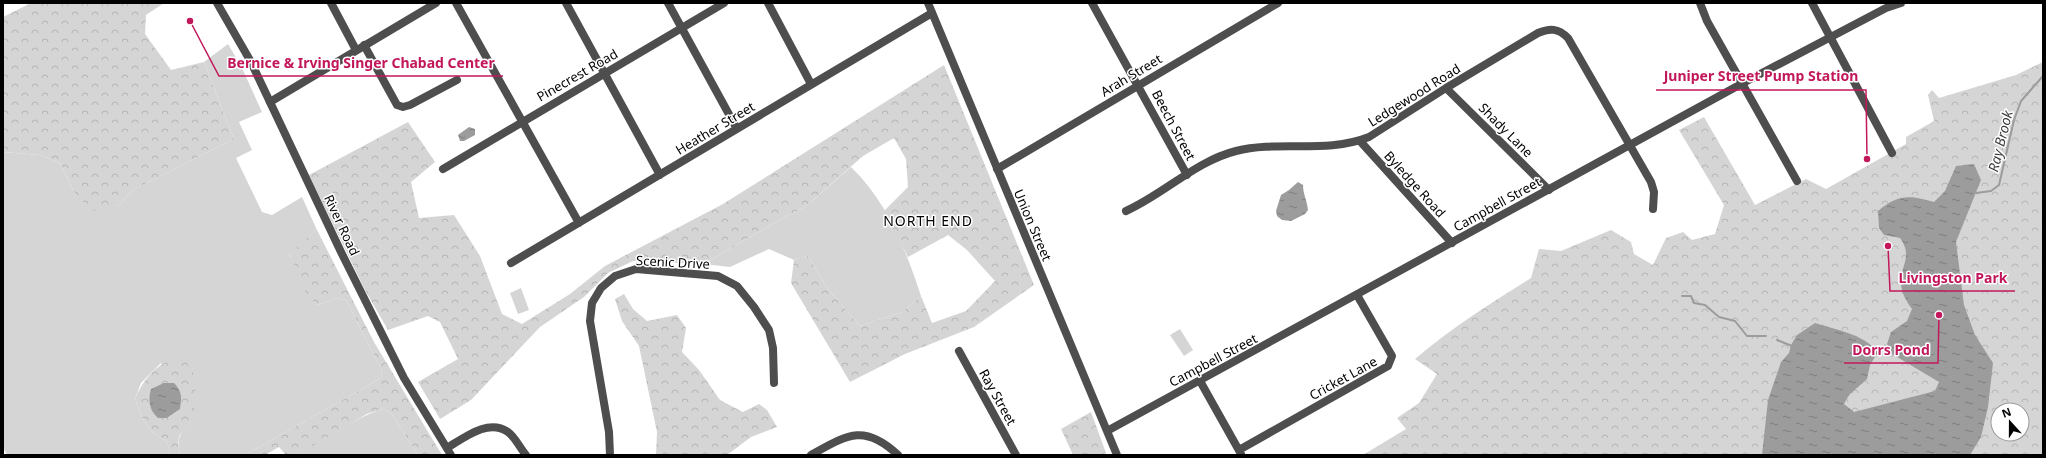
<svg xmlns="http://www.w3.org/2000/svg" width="2046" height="458" font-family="'Noto Sans',sans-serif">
<defs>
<pattern id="forest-crowns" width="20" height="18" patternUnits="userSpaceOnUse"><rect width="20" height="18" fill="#d5d5d5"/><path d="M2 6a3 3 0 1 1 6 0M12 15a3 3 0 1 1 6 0" fill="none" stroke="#b5b5b5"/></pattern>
<pattern id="water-ripples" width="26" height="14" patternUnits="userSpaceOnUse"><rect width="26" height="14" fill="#9c9c9c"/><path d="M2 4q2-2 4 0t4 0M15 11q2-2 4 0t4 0" fill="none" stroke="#7d7d7d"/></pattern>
</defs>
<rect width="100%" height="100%" fill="#fff"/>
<!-- grass -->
<path fill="#d5d5d5" d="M228 44 242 68 262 112 239 122 252 150 236 158 262 212 272 215 302 197 317 230 289 254 317 305 337 298 346 300 382 371 381 378 245 455H180C176 437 180 434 191 421L161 363 141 383 135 399C143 420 146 431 167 441L170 455H7L3 447V152L40 155 60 163 73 190 117 207 133 190 234 139 204 62Z
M851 167C886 200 906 250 921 296L902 312 860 326 827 288 808 256 794 260 769 249 730 267 704 264 783 218 805 207Z
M521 288 529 310 518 314 510 293Z
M1180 329 1193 350 1184 356 1170 335Z
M383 409 391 413 418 455H292C324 442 351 419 383 409Z"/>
<!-- forest -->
<path fill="url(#forest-crowns)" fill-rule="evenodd" d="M31 3H164L146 15 145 34 171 70 204 62 234 139 133 190 117 207 91 211 73 190 60 163 40 155 3 152V17Z
M2043 62V455H1363L1406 429 1397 418 1419 403 1437 374 1415 359C1451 328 1491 303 1531 278L1539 249 1561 251 1611 230 1631 242 1634 254 1653 265 1666 238 1683 232 1692 240 1715 234 1724 205 1679 130 1704 117 1755 205 1806 179 1826 189 1906 144V137L1934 121 1928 95 1932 90 1939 98 2016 75ZM1998 410H2022V434H1998Z
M944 65 1034 285 974 327 905 354 850 382 791 283 794 260 808 256 827 288 860 326 902 312 921 296 932 323 966 311 995 281 967 250 948 235 908 257 884 211 908 187 906 159 894 138 863 156 805 207 783 218 704 264 633 261 608 273 584 297 540 327 471 400 440 419 418 382 458 359 440 322 428 316 388 330 365 290 309 175 408 122 435 162 411 182 419 218 454 215 480 256 502 314 522 324 570 294 605 266 723 204Z
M317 230 374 342 442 455H418L391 413 383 409 367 414 307 449 292 455 285 454 279 447 265 455H245L381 378 382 371 346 300 337 298 317 305 305 291 289 253Z
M624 294 633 309 647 321 677 315 686 328 682 352 699 370 720 400 743 412 759 404 767 410 777 427 751 437 727 455H656L657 432 639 346 622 321 615 299Z
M175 358 185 361 193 371 197 398 191 421 179 436 178 444 180 455H170L167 441C146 431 143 420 135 399 143 380 155 365 175 358ZM174 383C182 391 182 398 180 409L167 418Z
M1091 412 1106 453 1102 455H1073L1061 429Z"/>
<!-- water -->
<path fill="url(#water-ripples)" d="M469 127 475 129V135L464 141H460L458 135Z
M1974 164 1981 180 1956 242 1964 305 1975 335 1993 363 1988 407 1981 437 1970 455H1762L1768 400 1781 362 1789 353 1791 345 1797 335 1815 323C1837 330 1863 334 1878 352L1870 365 1867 379 1849 395 1844 404 1854 412 1935 391 1939 382 1892 354 1887 344 1891 332 1907 321 1912 309C1907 302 1901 293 1901 283 1901 264 1913 256 1900 238L1884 235 1879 228 1878 211C1898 194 1909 195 1934 202L1945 191 1956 166Z
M1298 182 1303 185C1303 194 1307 200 1308 210L1305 214 1291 221 1282 220 1277 216 1276 211 1281 195 1289 190Z
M164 383H174C182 391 182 398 180 409L167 418H158C149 410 148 400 151 389Z"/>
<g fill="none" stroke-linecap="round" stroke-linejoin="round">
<!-- stream -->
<path stroke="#9c9c9c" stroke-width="2" d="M1976 193 1991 191 1999 185 2014 120 2021 101 2043 76
M1682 296H1691L1694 303 1705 305 1719 317 1735 321 1747 336H1766
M1777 340 1792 346"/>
<!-- minor -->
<path stroke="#4e4e4e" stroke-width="8" d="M331 3 356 50
M456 3 579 223
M566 3 660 175
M668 3 737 129
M768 3 811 84
M1092 3 1187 175
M1700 3 1707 21 1797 181
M1812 3 1892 153
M364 45 397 105 403 107 410 105 457 80
M1446 88 1549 190
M270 102 436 3
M1360 141 1452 243
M443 169 724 3
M997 169 1278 3
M1126 211C1164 194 1196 161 1236 151 1279 140 1326 154 1369 137L1446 88 1538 33C1550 28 1558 28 1568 38L1651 182 1654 192 1653 209
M511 263 932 13
M959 351 1016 455
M1200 381 1241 454
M447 448C464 438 488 418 508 432 515 437 520 448 526 455
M1239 450 1388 366 1392 356 1357 295
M610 455 609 432 590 321 592 303 601 288 615 276 636 269 718 276 737 286 754 307 769 330 773 348 774 383
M811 455C847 435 864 423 898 455"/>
<!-- tertiary -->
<path stroke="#4e4e4e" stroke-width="8" d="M217 3 251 62 341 252 404 378 451 455
M928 3 1117 455
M1107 431 1743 83 1886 8 1901 3"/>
</g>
<g text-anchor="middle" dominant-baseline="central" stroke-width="3" stroke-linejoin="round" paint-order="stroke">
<!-- street labels -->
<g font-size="13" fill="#000" stroke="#fff">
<text transform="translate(577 75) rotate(-30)">Pinecrest Road</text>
<text transform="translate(1131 75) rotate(-31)">Arah Street</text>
<text transform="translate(1414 95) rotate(-32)">Ledgewood Road</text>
<text transform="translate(1174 125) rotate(62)">Beech Street</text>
<text transform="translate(715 128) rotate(-31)">Heather Street</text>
<text transform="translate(1506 130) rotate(45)">Shady Lane</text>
<text transform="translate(1415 184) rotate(48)">Byledge Road</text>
<text transform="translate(1497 204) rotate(-29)">Campbell Street</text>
<text transform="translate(342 225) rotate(65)">River Road</text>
<text transform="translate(1033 225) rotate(67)">Union Street</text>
<text transform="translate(673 262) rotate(3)">Scenic Drive</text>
<text transform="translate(1213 360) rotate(-28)">Campbell Street</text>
<text transform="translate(1343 378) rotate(-29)">Cricket Lane</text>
<text transform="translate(998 397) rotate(61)">Ray Street</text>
</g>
<!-- water labels -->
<g font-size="14" font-style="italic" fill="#3d3d3d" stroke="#fff">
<text transform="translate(2000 141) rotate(-76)">Ray Brook</text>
</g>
<!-- neighbourhood labels -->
<g font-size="14" letter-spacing="1" fill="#000" stroke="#fff">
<text x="928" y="220">NORTH END</text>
</g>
</g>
<!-- callouts -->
<path fill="none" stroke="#c2185b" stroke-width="1.5" d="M190 21L219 76H503M1867 159L1866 90H1656M1888 246L1890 291H2015M1939 315L1938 363H1844"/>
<g fill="#c2185b" stroke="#fff" stroke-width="1.5">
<circle cx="190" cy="21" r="4"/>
<circle cx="1867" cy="159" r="4"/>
<circle cx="1888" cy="246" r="4"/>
<circle cx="1939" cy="315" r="4"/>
</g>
<g font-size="14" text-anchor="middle" font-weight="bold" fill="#c2185b" stroke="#fff" stroke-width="3" stroke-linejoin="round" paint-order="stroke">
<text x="361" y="68">Bernice &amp; Irving Singer Chabad Center</text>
<text x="1761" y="81">Juniper Street Pump Station</text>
<text x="1953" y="283">Livingston Park</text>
<text x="1891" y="355">Dorrs Pond</text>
</g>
<!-- border -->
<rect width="2046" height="458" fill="none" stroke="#000000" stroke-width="8"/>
<!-- north arrow -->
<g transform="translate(2010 422) rotate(339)"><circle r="19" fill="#ffffff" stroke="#999999"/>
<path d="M0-3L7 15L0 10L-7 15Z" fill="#000000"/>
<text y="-6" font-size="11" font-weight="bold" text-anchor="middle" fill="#000000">N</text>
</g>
</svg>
